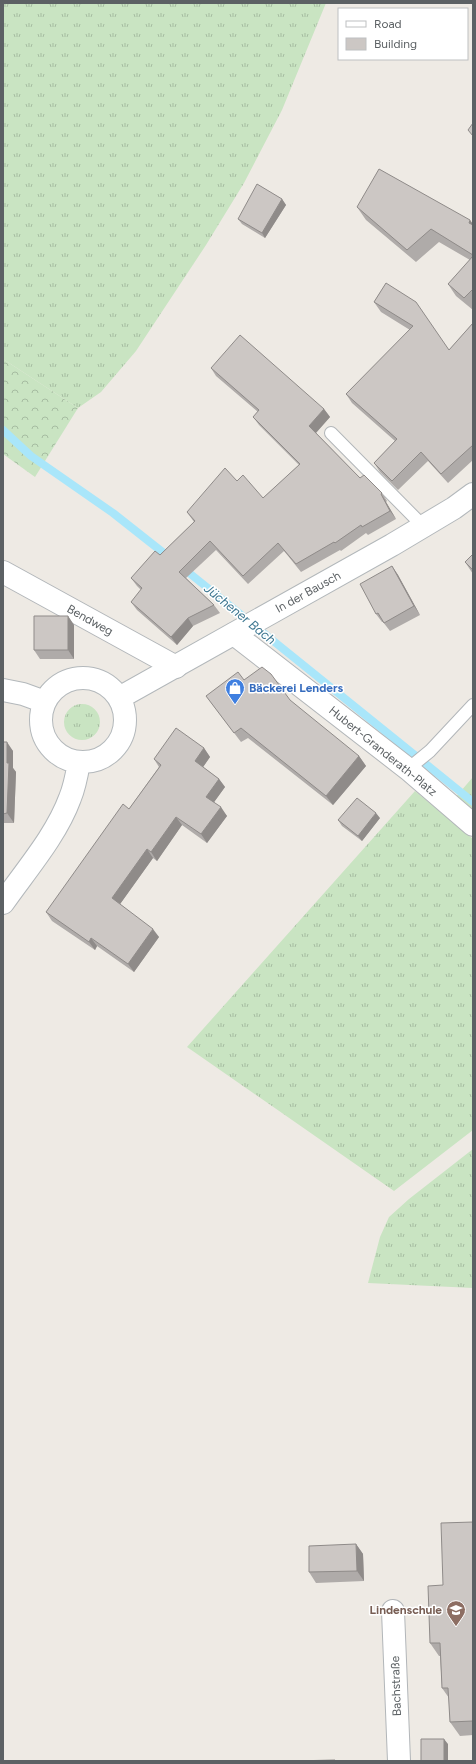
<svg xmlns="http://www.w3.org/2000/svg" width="476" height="1764" font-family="Figtree,sans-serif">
<defs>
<pattern id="grass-tufts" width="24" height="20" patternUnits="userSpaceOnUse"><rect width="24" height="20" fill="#c9e4c2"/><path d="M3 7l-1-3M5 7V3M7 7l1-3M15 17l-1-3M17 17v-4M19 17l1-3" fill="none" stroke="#a6bca1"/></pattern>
<pattern id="forest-crowns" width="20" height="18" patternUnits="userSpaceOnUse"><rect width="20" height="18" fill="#c9e4c2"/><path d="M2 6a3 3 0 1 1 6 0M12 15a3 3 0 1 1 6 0" fill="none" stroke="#a6bca1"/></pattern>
</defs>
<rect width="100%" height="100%" fill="#eeeae4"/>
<!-- grass -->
<path fill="url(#grass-tufts)" d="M3 3H326L282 110 244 183 206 245 136 351 101 392 78 408 3 359Z
M64 722a18 18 0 1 1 36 0a18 18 0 1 1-36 0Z
M473 777V815L454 799Z
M415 791 473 839V1130L394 1191 187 1047Z
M473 1149V1288L368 1283 380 1237 389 1217 409 1199Z"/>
<!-- forest -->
<path fill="url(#forest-crowns)" d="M3 359 78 408 35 477 3 454Z"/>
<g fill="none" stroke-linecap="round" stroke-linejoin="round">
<!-- stream -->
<path stroke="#a9e6fa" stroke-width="8" d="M3 430 31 456 113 513 170 558
M183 568 473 802"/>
<!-- lane casing -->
<g stroke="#b2b6b9" stroke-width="14">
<path id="lane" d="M331 433 423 526
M408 769 430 751 473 705"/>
</g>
<!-- street casing -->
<g stroke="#b2b6b9" stroke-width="24">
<path id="street" d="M3 572 176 667
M234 634 408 769 473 825
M393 1611 399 1761"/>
</g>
<!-- secondary casing -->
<g stroke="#b3b8bb" stroke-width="24">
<path id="secondary" d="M41 720a42 42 0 1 1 84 0a42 42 0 1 1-84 0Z
M3 690 23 694 45 702
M119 698 392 545 454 508 473 494
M3 903C26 870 56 836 70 798 75 786 77 774 79 762"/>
</g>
<!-- lane -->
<use href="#lane" stroke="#fff" stroke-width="12"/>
<!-- street -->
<use href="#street" stroke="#fff" stroke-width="22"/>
<!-- secondary -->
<use href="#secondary" stroke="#fff" stroke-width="22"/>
</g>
<!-- wall -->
<path fill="#afaba9" d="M282 199 286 205 265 238 242 224 238 219Z
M357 207 473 224V310L456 296 448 284 470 260 439 242 416 262 366 220Z
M386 283 449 350 473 323V460L448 483 428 461 398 490 380 472 374 463 395 441 352 403 346 394 410 330 381 312 374 302Z
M211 368 324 409 330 417 316 433 360 478 382 493 387 501 386 502 396 519 368 535 366 533 341 551 340 550 301 572 284 551 248 584 216 550 186 578 214 605 220 613 193 626 177 645 137 610 131 602 141 590 137 586 131 578 160 555 194 522 187 512 237 481 263 498 299 465 259 425 253 417 258 412 216 376Z
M473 554V574L465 562Z
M392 566 398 575 420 615 390 631 383 622H382L376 614Z
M68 616 74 625V659H40L34 650Z
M244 680 359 756 366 766 333 805 248 738 241 742 206 696Z
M3 742 13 751V768L16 772 14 823H3Z
M204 748 210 757 203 767 219 779 225 787 214 802 227 816 207 843 182 825 157 861 153 858 120 904 159 937 134 972 97 946 95 950 52 921 46 912 129 809 159 767 154 759Z
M380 818 362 841 342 826 338 820Z
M473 1522V1735L460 1736 450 1722 449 1698 442 1688 440 1656H439L430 1643 443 1585Z
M356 1544 363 1554 364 1581 316 1583 309 1572Z"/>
<!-- shaded-wall -->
<path fill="#8f8b89" d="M282 199 286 205 265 238 262 233Z
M470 220 473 224V228L469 223Z
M324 409 330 417 314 435 309 426Z
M381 494 386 502 396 519 390 511Z
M392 566 398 575 420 615 414 606Z
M68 616 74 625V659L68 650Z
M188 618 193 626 177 645 171 637Z
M7 742 13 751V768L16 772 14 823 7 813Z
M204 748 210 757 201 770 195 761Z
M359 756 366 766 333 805 326 796Z
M219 779 225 787 212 805 206 797Z
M221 807 227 816 207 843 201 834Z
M376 813 380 818 362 841 358 836Z
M176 817 182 825 157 861 151 852Z
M147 849 153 858 118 907 112 898Z
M153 929 159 937 134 972 128 964Z
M91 938 97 946 95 950 89 942Z
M356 1544 363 1554 364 1581 357 1571Z
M444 1739 448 1744V1761H444Z"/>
<!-- building -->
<path fill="#ccc7c4" stroke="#8f8b89" d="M473 123V136L468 130Z
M379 169 470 220 469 223 473 225V255L431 229 407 250 357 207Z
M257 184 282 199 262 233 238 219Z
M473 256V289L464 298 448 284Z
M386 283 416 302 449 350 473 323V445L441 474 421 452 392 481 374 463 397 439 346 394 413 326 374 302Z
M240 335 324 409 309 426 360 478 364 475 382 493 381 494 390 511 362 527 361 525 335 543 334 542 296 564 278 543 243 576 210 541 179 572 214 605 188 618 171 637 131 602 142 588 131 578 155 551 160 555 195 521 187 512 225 468 237 481 243 475 263 498 300 464 253 417 259 410 211 368Z
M473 554V570L465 562Z
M392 566 414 606 384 623 378 613 376 614 360 584Z
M34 616H68V650H34Z
M262 667 271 674 290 700 359 756 326 796 241 728 234 733 206 696 238 672 244 680Z
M176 728 204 748 195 761 219 779 206 797 221 807 201 834 176 817 151 852 147 849 112 898 153 929 128 964 91 938 89 942 46 912 123 804 129 809 161 765 154 759Z
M3 742H7V763H9L7 813 3 814Z
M357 798 376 813 358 836 338 820Z
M473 1522V1721L450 1722 448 1688H442L440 1643H430L428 1586 443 1585 441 1523Z
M356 1544 357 1571 309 1572V1546Z
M421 1739H444V1761H421Z
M335 1760V1761H293Z"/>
<!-- icons -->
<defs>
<g id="shop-pin" transform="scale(1)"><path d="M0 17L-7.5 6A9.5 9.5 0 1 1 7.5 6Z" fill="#3f7fe0" stroke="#fff"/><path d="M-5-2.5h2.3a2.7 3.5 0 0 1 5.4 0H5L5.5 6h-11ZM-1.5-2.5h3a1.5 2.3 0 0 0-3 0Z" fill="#fff"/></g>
<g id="school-pin" transform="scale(1)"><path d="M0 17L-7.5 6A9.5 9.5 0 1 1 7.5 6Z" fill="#8d6e63" stroke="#fff"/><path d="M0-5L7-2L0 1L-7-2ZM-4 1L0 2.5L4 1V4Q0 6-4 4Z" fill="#fff"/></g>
</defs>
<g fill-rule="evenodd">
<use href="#shop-pin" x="235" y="688"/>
<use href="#school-pin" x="456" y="1610"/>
</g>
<g text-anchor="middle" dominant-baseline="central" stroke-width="3" stroke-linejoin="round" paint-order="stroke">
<!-- street labels -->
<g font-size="12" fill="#5c6164" stroke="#fff">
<text transform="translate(308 592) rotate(-29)">In der Bausch</text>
<text transform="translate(90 620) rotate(29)">Bendweg</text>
<text transform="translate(383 751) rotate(39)">Hubert-Granderath-Platz</text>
<text transform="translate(396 1686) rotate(-92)">Bachstraße</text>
</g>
<!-- shop labels -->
<g font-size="12" font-weight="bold" fill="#366cbe" stroke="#fff" text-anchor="start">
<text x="249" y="688">Bäckerei Lenders</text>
</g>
<!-- education labels -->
<g font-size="12" font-weight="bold" fill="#785e54" stroke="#fff" text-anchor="end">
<text x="442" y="1610">Lindenschule</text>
</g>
<!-- water labels -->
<g font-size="13" font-style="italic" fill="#3d7791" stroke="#fff">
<text transform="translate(240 614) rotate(39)">Jüchener Bach</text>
</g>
</g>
<!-- border -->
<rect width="476" height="1764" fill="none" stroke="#5c6164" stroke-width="8"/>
<!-- legend -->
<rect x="338" y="8" width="130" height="52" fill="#ffffff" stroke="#bec0c1"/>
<rect x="346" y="21" width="20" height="6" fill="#ffffff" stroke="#bec0c1"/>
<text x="374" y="28" font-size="12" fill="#5c6164">Road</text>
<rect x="346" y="38" width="20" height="12" fill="#ccc7c4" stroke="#bec0c1"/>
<text x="374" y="48" font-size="12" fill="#5c6164">Building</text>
</svg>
